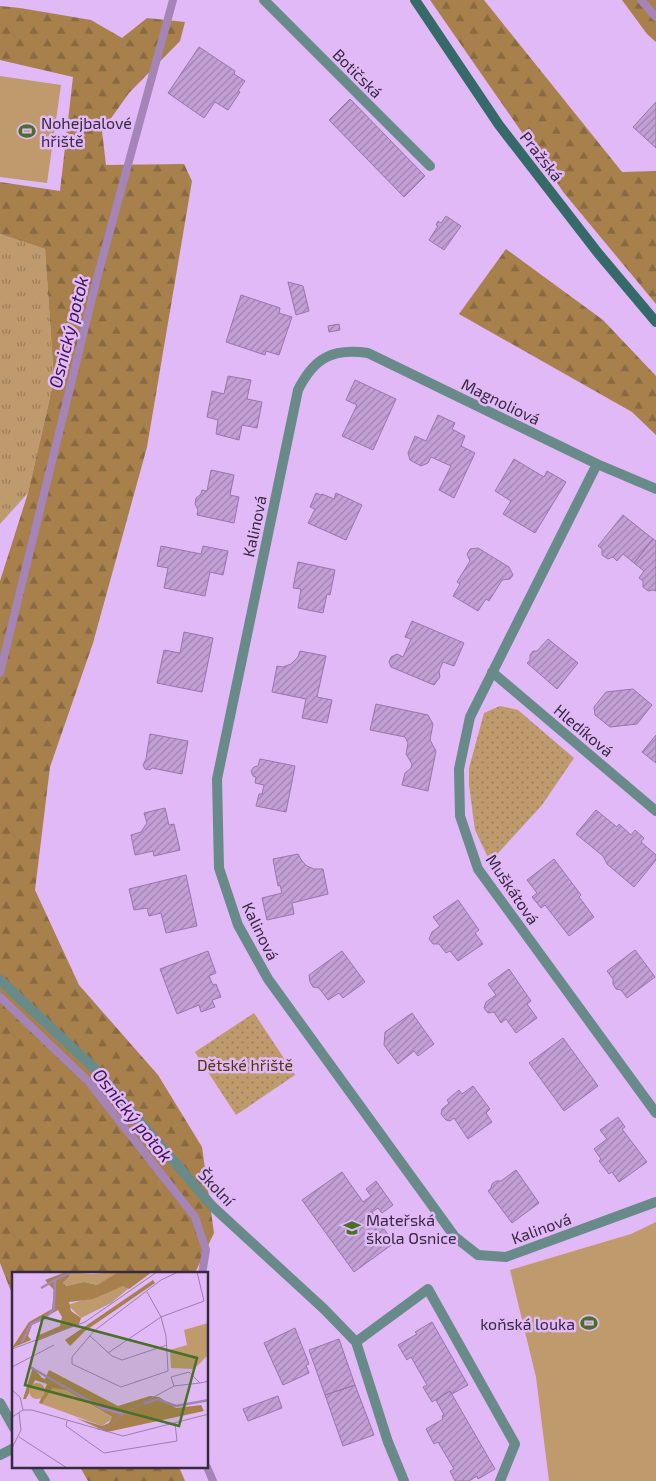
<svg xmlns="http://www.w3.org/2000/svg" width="656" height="1481" font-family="'Exo 2',sans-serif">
<defs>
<pattern id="grass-tufts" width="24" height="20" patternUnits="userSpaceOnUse" patternTransform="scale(1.25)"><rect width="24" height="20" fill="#be9a6c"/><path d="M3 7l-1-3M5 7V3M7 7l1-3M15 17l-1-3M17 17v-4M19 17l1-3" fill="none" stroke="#9b7e5a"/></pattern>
<pattern id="forest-firs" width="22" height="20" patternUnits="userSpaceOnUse" patternTransform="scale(1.25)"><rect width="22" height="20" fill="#a7804c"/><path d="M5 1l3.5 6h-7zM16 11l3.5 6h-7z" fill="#896941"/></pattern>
<pattern id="park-dots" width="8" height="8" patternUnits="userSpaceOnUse" patternTransform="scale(1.25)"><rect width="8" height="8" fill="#be9a6c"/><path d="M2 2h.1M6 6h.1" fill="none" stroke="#9b7e5a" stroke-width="1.8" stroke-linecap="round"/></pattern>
<pattern id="building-hatch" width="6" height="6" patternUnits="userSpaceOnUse" patternTransform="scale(1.25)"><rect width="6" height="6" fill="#c2a0d6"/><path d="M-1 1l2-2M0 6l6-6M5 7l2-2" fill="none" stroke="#9f82af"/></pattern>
</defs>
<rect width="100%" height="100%" fill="#e0b9f6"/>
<!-- grass -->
<path fill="url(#grass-tufts)" d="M0 234 45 249 54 380 28 493 0 524Z"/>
<!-- forest -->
<path fill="url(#forest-firs)" d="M430 0H484L622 172 656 171V304L564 193Z
M622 0H656V42L647 34Z
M0 6 20 8 91 20 122 38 147 18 185 22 180 41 129 93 102 131 106 165 184 164 192 181 147 447 93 643 50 767 35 890 79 985 158 1075 202 1147 214 1233 195 1273 14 1274V1299L0 1263V581L28 493 54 380 45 249 0 234V182L60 191 73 77 0 60Z
M506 249 603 320 656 376V435L632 412 459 314Z
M80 1467H179L185 1481H88Z"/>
<!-- park -->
<path fill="url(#park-dots)" d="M500 706 518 710 574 758 542 805 490 862 475 830 469 785V768L484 713Z
M254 1013 295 1075 236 1115 195 1052Z"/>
<!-- garden -->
<path fill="#be9a6c" d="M0 76 61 85 47 183 0 177Z
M656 1222V1481H549L536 1377 510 1270 631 1234Z"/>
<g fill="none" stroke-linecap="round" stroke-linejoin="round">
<!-- stream -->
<path stroke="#a584b8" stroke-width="8" d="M641 0 656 17
M0 673 96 282 173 0
M0 997 88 1081 195 1217 206 1250 202 1274
M207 1467 213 1481"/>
</g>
<!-- building -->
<path fill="url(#building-hatch)" stroke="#9974ad" d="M199 47 235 71 234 74 245 81 238 91 240 92 228 110 215 102 204 118 168 93Z
M350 99 425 176 404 197 329 120Z
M656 102V148L633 127Z
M446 216 461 226 444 250 429 240 438 226 436 225 438 221 441 223Z
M288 282 303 286 309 311 296 315Z
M241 295 280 308 279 313 292 317 279 355 266 351 265 355 226 342Z
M339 324 340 330 329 332 328 326Z
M228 376 251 380 247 399 262 402 257 428 242 425 239 440 216 434 218 420 207 417 212 391 224 394Z
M355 380 396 399 373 450 342 436 357 405 346 400Z
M438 415 455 423 452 429 465 436 461 446 475 453 454 498 439 490 451 466 431 457 428 463 421 466 410 460 408 453 415 436 426 441Z
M514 459 544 477 547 471 566 482 535 533 503 514 511 501 495 491Z
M211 470 234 475 230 495 239 497 234 523 197 515 198 510 195 504 196 498 201 494 202 490 207 491Z
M316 493 321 495 322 494 334 499 336 493 362 505 346 540 308 523 315 509 310 507Z
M623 515 653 539 634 563 623 554 617 561 613 557 608 559 602 555V549L598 546Z
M653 539 656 541V591L653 590 648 591 643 587V581L639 578 644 571 634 563Z
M161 546 201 554 203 546 228 551 223 575 210 572 205 596 164 588 168 568 157 566Z
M478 548 509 567 513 575 510 579 502 580 489 601 486 599 478 611 453 596 460 584 457 582 470 561 467 554 470 549Z
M298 562 335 570 330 595 327 594 323 613 298 608 301 589 293 588Z
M412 621 464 643 454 666 443 662 439 671 440 677 434 685 391 667 389 662 391 657 397 654 403 657 411 639 405 637Z
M184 632 213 638 202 692 157 683 164 650 180 653Z
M548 639 578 663 557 689 527 663 530 660V655L533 651H537Z
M300 651 326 656 317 697 332 700 327 723 302 718 306 699 272 692 277 666 283 667 291 664 298 657Z
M633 689 652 705 637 724 610 727 595 715 594 707 606 692Z
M376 704 428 715 433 724 430 740 436 751 428 791 402 785 405 773 411 768 412 764 406 754 408 743 405 737 370 730Z
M150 734 188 741 182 774 152 768 150 770 145 769 143 765 146 759Z
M656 735V763L642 752Z
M260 759 295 766 286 812 256 806 259 794H262L264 785 255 783 256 777 253 776 251 771 254 767 258 766Z
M165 808 169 825 174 824 180 850 154 856 153 851 135 855 131 835 141 832 147 823 144 813Z
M596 810 617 827 619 824 631 835 635 830 644 838 641 842 656 855V860L634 887 607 864 603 856 576 834Z
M298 854 302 861 307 866 314 869H323L328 894 292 903 294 914 267 920 262 898 282 893 280 885 278 886 273 859Z
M554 859 581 895 579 897 594 917 569 936 545 905 541 908 532 897 537 893 527 880Z
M186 875 197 926 166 933 161 913 149 916 147 908 134 910 129 889Z
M458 900 479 930 475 933 483 944 458 961 450 951 446 953 439 944H433L429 939 432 932 440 926 433 917Z
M635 950 655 977 627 998 621 990 616 989 613 984V979L607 971Z
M208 951 216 973 209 976 213 985 216 984 221 997 212 1000 215 1007 201 1012 199 1005 177 1014 160 969Z
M342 951 365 982 343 998 339 993 328 1000 319 988 313 987 310 982 309 975Z
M509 969 531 1001 527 1004 537 1018 516 1033 506 1019 501 1023 494 1012 488 1013 484 1008 486 1002 496 995 488 984Z
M412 1013 434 1044 418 1056 414 1051 398 1064 384 1045 385 1032Z
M563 1038 598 1086 564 1111 529 1063Z
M473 1086 490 1109 486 1113 492 1122 468 1139 454 1118 450 1121 446 1120 441 1114 442 1109 449 1103 447 1100 459 1090 462 1094Z
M618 1117 625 1127 622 1129 647 1162 619 1182 612 1172 609 1174 599 1161 601 1159 594 1149 607 1139 600 1130Z
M516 1170 539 1203 512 1223 488 1191 491 1188 492 1184 496 1181H501Z
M342 1172 363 1202 371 1196 366 1189 376 1181 393 1205 382 1213 378 1208 372 1212 394 1243 354 1272 302 1200Z
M432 1322 468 1385 452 1394 450 1391 432 1402 423 1387 427 1385 411 1357 407 1360 398 1345 417 1334 415 1332Z
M295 1328 309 1364 306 1365 309 1373 283 1385 264 1343Z
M339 1339 355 1385 325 1395 309 1350Z
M355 1385 374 1435 343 1446 325 1395Z
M450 1391 495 1469 478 1479 477 1476 469 1481H455L450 1471 454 1469 438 1442 434 1444 426 1429 443 1419 442 1416 444 1415 436 1400Z
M278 1396 282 1408 248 1421 243 1409Z"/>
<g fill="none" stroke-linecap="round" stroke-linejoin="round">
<!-- minor -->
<path stroke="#688a88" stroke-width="10" d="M264 0 430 166
M597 464 470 717 459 769 460 816 478 869 656 1113
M656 489 597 464 368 353C332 348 314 358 298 390L217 779 219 868 238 925 268 979 455 1237 478 1255 506 1257 656 1202
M492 672 656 811
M0 980 94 1068 212 1206 324 1309 356 1342
M0 1403 14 1428
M0 1455 14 1448
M36 1467 45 1481
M404 1481 388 1442 356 1342 428 1289 515 1444 500 1481"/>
<!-- secondary -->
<path stroke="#356a69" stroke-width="10" d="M415 0 499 125 598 253 656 322"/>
</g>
<!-- icons -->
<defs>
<g id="stadium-bare" transform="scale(1.35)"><path d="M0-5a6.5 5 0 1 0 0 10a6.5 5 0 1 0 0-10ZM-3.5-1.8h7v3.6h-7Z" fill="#496f29" stroke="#e0b9f6" stroke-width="2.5" paint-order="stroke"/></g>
<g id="school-bare" transform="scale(1.35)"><path d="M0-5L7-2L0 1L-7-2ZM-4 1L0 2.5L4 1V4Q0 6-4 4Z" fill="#496f29" stroke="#e0b9f6" stroke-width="2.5" paint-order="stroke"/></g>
</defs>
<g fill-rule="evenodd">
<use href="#stadium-bare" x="27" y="131"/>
<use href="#school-bare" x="352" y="1228"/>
<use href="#stadium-bare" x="589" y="1323"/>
</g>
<g text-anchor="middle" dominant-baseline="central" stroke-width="5" stroke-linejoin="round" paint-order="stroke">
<!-- street labels -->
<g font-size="16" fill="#382840" stroke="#e0b9f6">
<text transform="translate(358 73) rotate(45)">Botičská</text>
<text transform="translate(542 156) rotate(52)">Pražská</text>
<text transform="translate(501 401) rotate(26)">Magnoliová</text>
<text transform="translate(254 526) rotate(-78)">Kalinová</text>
<text transform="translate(584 730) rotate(40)">Hledíková</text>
<text transform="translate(513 889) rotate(56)">Muškátová</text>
<text transform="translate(261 931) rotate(64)">Kalinová</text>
<text transform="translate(217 1187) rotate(47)">Školní</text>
<text transform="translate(541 1228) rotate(-20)">Kalinová</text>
</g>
<!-- poi labels -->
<g font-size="16" fill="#382840" stroke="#e0b9f6" text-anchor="start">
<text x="41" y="122">Nohejbalové<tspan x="41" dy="18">hřiště</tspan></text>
<text x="366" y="1219">Mateřská<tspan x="366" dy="18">škola Osnice</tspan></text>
<text x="575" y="1323" text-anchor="end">koňská louka</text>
</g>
<!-- park labels -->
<g font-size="16" fill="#53370c" stroke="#e0b9f6">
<text x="245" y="1064">Dětské hřiště</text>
</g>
<!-- water labels -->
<g font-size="18" font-style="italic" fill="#3f1353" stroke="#e0b9f6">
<text transform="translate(68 332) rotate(-76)">Osnický potok</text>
<text transform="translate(133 1115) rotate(51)">Osnický potok</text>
</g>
</g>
<!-- overview -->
<g transform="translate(12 1272)">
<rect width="196" height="196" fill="#e0b9f6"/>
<path d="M54 0 80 2 106 0 85 13 72 10 56 14 51 11 58 4ZM111 14 117 16 99 31 69 46 56 33ZM40 115 54 118 101 146 90 154 30 132Z" fill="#be9a6c"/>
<path d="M54 0 58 4 51 11 55 14 72 10 85 13 106 0H140L117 17 111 14 81 27 57 30 59 39 69 46 67 52 23 70 25 64 48 54 50 45 46 38 20 53 16 64 19 68 0 76 17 50 40 37 42 18 33 8ZM141 8 143 11 73 59 58 74 53 68ZM21 95 30 106 33 107 37 98 106 134 138 124 147 125 164 136 189 133 192 139 95 160 64 146 90 154 97 151 100 145 54 118 40 116 30 132 27 131 35 112 23 108 14 127H11Z" fill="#a7804c"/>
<path d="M196 51V83L182 97 159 96 158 78 175 73 172 58ZM17 119a8 8 0 1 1 16 0a8 8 0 1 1-16 0Z" fill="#be9a6c"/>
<path fill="none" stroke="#a584b8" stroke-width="2.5" d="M29 16 43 8M10 70 19 52 33 46 42 37 43 8 59 0M18 95 90 136 111 142M132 132 145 127 164 134 197 128"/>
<path fill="none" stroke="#9d7fad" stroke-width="1" d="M135 20 149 45 154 64 156 99 109 115 60 92V85L82 59 149 8 166 0M78 64 100 84 110 88 155 73M0 77 73 50 145 0M96 81 149 45 192 29 185 0M0 95 42 73M188 111 177 100 159 105 162 114 188 111 197 109M0 118 8 125 11 138M0 145 11 138H20L111 164 197 142M55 149 54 154 92 181 165 169 163 151M85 157H93L116 139 162 114M7 165 55 196M0 176 9 158 7 140"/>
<path fill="#496f29" fill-opacity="0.15" stroke="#496f29" stroke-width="2.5" d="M31 45 185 86 167 154 13 113Z"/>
<rect width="196" height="196" fill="none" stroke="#382840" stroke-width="2.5"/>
</g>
</svg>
